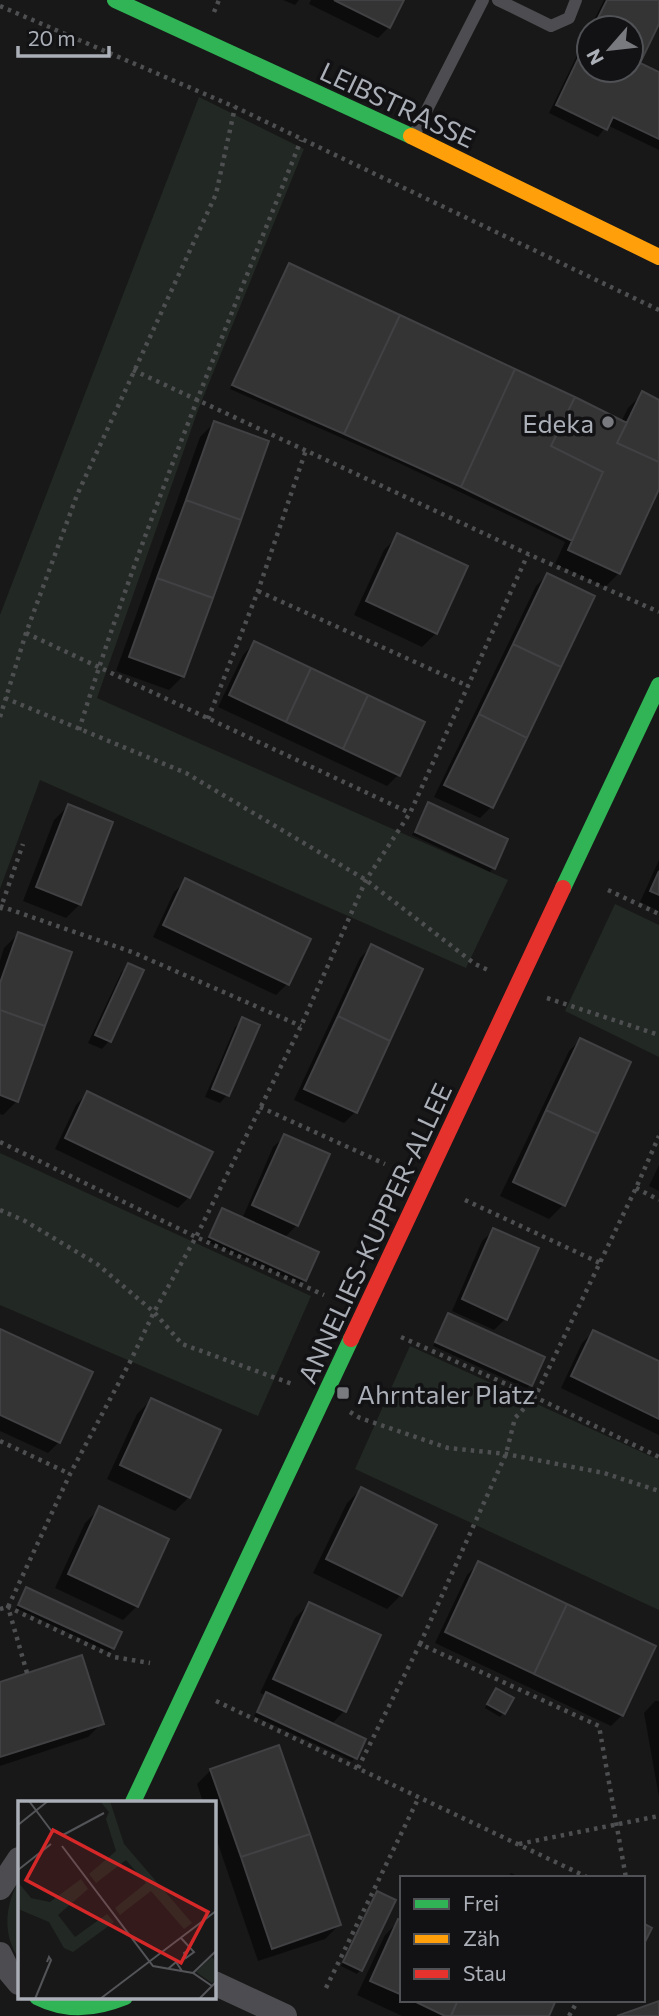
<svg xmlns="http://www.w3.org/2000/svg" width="659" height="2016" font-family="Commissioner,sans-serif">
<rect width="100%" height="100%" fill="#181818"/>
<!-- green -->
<path fill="#222823" d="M199 97 304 149 198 410 97 698 508 880 466 968 40 780 0 889V615Z
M615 904 659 925V1057L565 1011Z
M0 1153 311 1296 258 1416 0 1305Z
M410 1346 659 1460V1610L355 1469Z
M19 1880V1959C2 1934 5 1906 19 1880Z"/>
<!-- shadow -->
<path fill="#0007" d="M283 0H299L295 5Z
M311 0H402L389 27 378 38 309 4Z
M604 0H659V20L638 64 659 74V150L607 125 598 137 549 113 589 31V70H631V28H590Z
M290 265 621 422 628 408 642 394 659 402V486L619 573 605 587 555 564 565 542 399 463 230 389Z
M214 423 183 676 169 690 116 671 200 437Z
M398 536 436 633 422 647 354 615 384 550Z
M547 575 592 597 491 807 480 818 434 797 536 586Z
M254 643 398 775 387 786 218 707 243 655Z
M428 804 493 868 490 872 412 835Z
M68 806 80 904 66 918 23 901 54 820Z
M659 860V911L640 902Z
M186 881 287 984 276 995 153 937 174 892Z
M18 934 17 1101 3 1115 0 1114V961L4 948Z
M372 946 355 1112 344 1123 294 1100 360 958Z
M128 965 109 1041 102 1049 88 1043 121 973Z
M243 1020 257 1026 227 1095 220 1103 205 1097 235 1027Z
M580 1040 563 1205 549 1219 500 1196 569 1051Z
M87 1093 189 1197 178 1208 55 1149 76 1105Z
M285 1136 297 1225 284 1238 316 1253 301 1284 206 1241 222 1210 242 1219 273 1147Z
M659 1165V1191L649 1186Z
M494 1230 505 1319 494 1330 452 1311 482 1241Z
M449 1315 530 1385 527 1389 433 1346Z
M0 1330 59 1442 48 1453 0 1431Z
M593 1332 659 1363V1435L561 1388 582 1343Z
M151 1400 189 1497 175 1511 107 1479 137 1414Z
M361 1489 435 1526 401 1595 387 1609 313 1573 347 1503Z
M99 1509 137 1606 123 1620 55 1588 85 1523Z
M478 1564 622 1715 611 1726 435 1643 467 1575Z
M26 1589 120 1633 113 1648 109 1652 16 1608Z
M309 1604 379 1636 344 1711 331 1725 355 1758 352 1761 254 1716 265 1695 260 1693 295 1618Z
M0 1683 102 1723 88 1737 0 1766Z
M493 1693 504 1713 500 1717 485 1708Z
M655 1701H659V1797L644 1713Z
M211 1770 339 1925 325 1939 258 1961 214 1832V1802H203L197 1784Z
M511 1873 521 1878H507Z
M378 1893 360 1970 357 1974 341 1966Z
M399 1921 402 1923V2000H554L547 2016H402L357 1995 385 1935Z"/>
<!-- building -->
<path fill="#343435" stroke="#414144" stroke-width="2" d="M334 0H404L390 28Z
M607 0H659V24L640 63 659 72V139L613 117 607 130 556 105 589 36V70H631V28H593Z
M289 263 400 315 344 434 232 385Z
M400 315 515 369 461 487 344 434Z
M515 369 575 397 551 446 603 472 572 541 461 487Z
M642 391 659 400V462L617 443Z
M575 397 627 423 617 443 659 462V489L620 574 568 550 603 472 551 446Z
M214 421 269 441 241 520 186 500Z
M186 500 241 520 213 598 157 578Z
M397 533 468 566 437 634 366 601Z
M547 573 595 596 561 667 513 644Z
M157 578 213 598 184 677 129 657Z
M254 641 311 668 286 722 229 695Z
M513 644 561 667 527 738 479 714Z
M311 668 368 695 343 749 286 722Z
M368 695 425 722 400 776 343 749Z
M479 714 527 738 493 808 444 785Z
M428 802 508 839 495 869 415 832Z
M68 804 113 822 81 905 36 887Z
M659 871V895L650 891Z
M185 878 311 939 289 985 163 925Z
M18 932 72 952 45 1026 0 1010V983Z
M371 944 423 969 390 1041 338 1016Z
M128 963 144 970 111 1042 95 1035Z
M0 1010 45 1026 18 1102 0 1095Z
M338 1016 390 1041 357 1113 304 1089Z
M242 1017 260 1025 229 1096 212 1089Z
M580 1038 631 1062 598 1134 546 1110Z
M87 1091 213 1152 190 1198 65 1138Z
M546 1110 598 1134 565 1206 513 1182Z
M284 1134 330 1154 298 1226 252 1205Z
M222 1208 319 1252 306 1281 209 1237Z
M493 1228 539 1248 507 1320 462 1299Z
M448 1313 545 1357 532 1386 435 1342Z
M0 1329 93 1372 60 1443 0 1415Z
M593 1330 659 1361V1419L571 1376Z
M151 1398 221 1430 190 1498 120 1465Z
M361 1487 437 1525 402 1596 326 1559Z
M99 1506 169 1539 138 1607 68 1574Z
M478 1561 567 1604 534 1674 445 1632Z
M26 1587 122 1632 114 1649 18 1605Z
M309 1602 381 1635 346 1712 273 1679Z
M567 1604 656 1646 623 1716 534 1674Z
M82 1655 104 1724 0 1757V1682Z
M496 1688 514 1698 505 1714 487 1704Z
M266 1692 366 1739 357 1759 257 1712Z
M279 1745 310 1834 241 1857 210 1769Z
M310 1834 341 1925 272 1949 241 1857Z
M377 1891 396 1900 362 1971 343 1962Z
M398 1919 402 1921V1995L370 1981Z
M643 1923 652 1928 643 1946Z
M412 2000H458L451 2016H445Z
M458 2000H556L549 2016H451Z
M659 2001V2016H617Z"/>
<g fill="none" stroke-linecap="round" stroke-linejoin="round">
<!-- path -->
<path stroke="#4e4f51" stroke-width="4.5" stroke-dasharray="3.5 5" stroke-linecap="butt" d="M0 6 235 107 659 310
M214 12 219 0
M133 370 528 554 659 612
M258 591 468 686
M26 633 410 813
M5 698 186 773 366 880 475 964 488 970
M0 717 26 633 77 495 216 194 235 107
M208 719 258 591 306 450
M79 730C141 530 224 334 301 140
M608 890 659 914
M0 906 132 952 301 1026
M0 910 23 844
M547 998 659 1035
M260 1107 385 1164
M0 1142 196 1237 324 1295
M636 1188 659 1200
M465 1200 600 1263
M0 1210 25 1221 97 1264 154 1312 182 1344 295 1385
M401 1337 535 1397 659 1457
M350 1412 360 1418 448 1448 506 1454 604 1473 659 1491
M0 1441 70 1474
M0 1609 8 1607 70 1474 131 1360 154 1312 196 1237 301 1026 366 880 410 813 528 554
M420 1644 506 1454 515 1418 535 1397 636 1188 659 1136
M27 1673 8 1607 114 1657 150 1663
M216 1701 589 1878
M358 1768 420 1644 599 1726 626 1878
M519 1844 659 1816
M326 1988 419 1797
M569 2016 578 2000"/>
<!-- lane -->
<path stroke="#4d4d51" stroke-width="12" d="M498 0 551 26 569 18 576 0
M413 137 483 0"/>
<!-- street -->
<path stroke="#4d4d51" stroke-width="24" d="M0 1888 19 1859
M0 1954 8 1970 19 1983
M214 1983 285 2016"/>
<!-- fast -->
<path stroke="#30b455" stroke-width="16" d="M115 0 411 136
M563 888 659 685
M133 1802 351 1339
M37 1997C67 2012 95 2009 125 1997"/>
<!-- slow -->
<path stroke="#ff9f0a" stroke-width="16" d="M411 136 659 257"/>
<!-- jam -->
<path stroke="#e5322d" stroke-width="16" d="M351 1339 563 888"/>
</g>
<!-- markers -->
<g fill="#787a7f" stroke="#121214" stroke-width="2.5">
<circle cx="608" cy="422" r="7"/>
<rect x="336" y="1386" width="14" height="14" rx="3.5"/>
</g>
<g text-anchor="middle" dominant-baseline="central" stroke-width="7" stroke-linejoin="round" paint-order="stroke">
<!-- street labels -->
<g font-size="26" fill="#abafb7" stroke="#121214">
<text transform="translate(398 104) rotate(25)">LEIBSTRASSE</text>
<text transform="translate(374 1233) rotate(-65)">ANNELIES-KUPPER-ALLEE</text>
</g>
<!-- poi labels -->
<g font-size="26" fill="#abafb7" stroke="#121214" text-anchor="end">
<text x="594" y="422">Edeka</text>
<text x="357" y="1393" text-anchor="start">Ahrntaler Platz</text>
</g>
</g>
<!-- overview -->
<g transform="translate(18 1801)">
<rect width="198" height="198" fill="#181818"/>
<path d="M82 0H92L106 43 174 122 166 128 133 90 102 114 97 107 128 82 108 59 78 82 71 73 98 50 88 18 91 11ZM63 78 70 88 40 114 57 136 89 113 96 121 55 151 46 147 31 121 0 108V81L13 97 32 101ZM194 156 198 161V180L194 182 178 171Z" fill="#222823"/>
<path fill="none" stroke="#535458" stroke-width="2" d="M11 0 35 32M0 24 30 0M45 34 86 12M44 45 135 165 175 172 194 185M0 69 33 43M163 137 176 151 168 157 166 152 171 149M150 168 158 161 164 170M175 172 198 150M17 198 33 159 31 156 29 161M82 198 198 110M181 198 198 181"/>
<path fill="#d62828" fill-opacity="0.15" stroke="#d62828" stroke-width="3.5" d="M35 29 190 111 163 162 8 79Z"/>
<rect width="198" height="198" fill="none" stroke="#abafb7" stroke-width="3.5"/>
</g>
<!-- legend -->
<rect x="400" y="1876" width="245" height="126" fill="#121214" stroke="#4f5155" stroke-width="2"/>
<rect x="414" y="1899" width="35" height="10" fill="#30b455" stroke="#4f5155" stroke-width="2"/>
<text x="463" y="1911" font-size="21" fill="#abafb7">Frei</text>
<rect x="414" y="1934" width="35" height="10" fill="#ff9f0a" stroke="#4f5155" stroke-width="2"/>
<text x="463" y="1946" font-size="21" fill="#abafb7">Zäh</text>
<rect x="414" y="1969" width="35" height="10" fill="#e5322d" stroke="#4f5155" stroke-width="2"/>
<text x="463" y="1981" font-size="21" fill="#abafb7">Stau</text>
<!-- north arrow -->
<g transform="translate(610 49) rotate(242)"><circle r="33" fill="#121214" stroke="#4f5155" stroke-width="2"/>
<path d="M0-5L12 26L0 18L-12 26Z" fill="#787a7f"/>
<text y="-10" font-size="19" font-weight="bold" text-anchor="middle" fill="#abafb7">N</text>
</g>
<!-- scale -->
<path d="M18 46v10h91v-10" fill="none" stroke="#abafb7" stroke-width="3.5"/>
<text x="28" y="46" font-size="21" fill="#abafb7" stroke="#121214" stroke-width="5" paint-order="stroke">20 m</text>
</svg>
